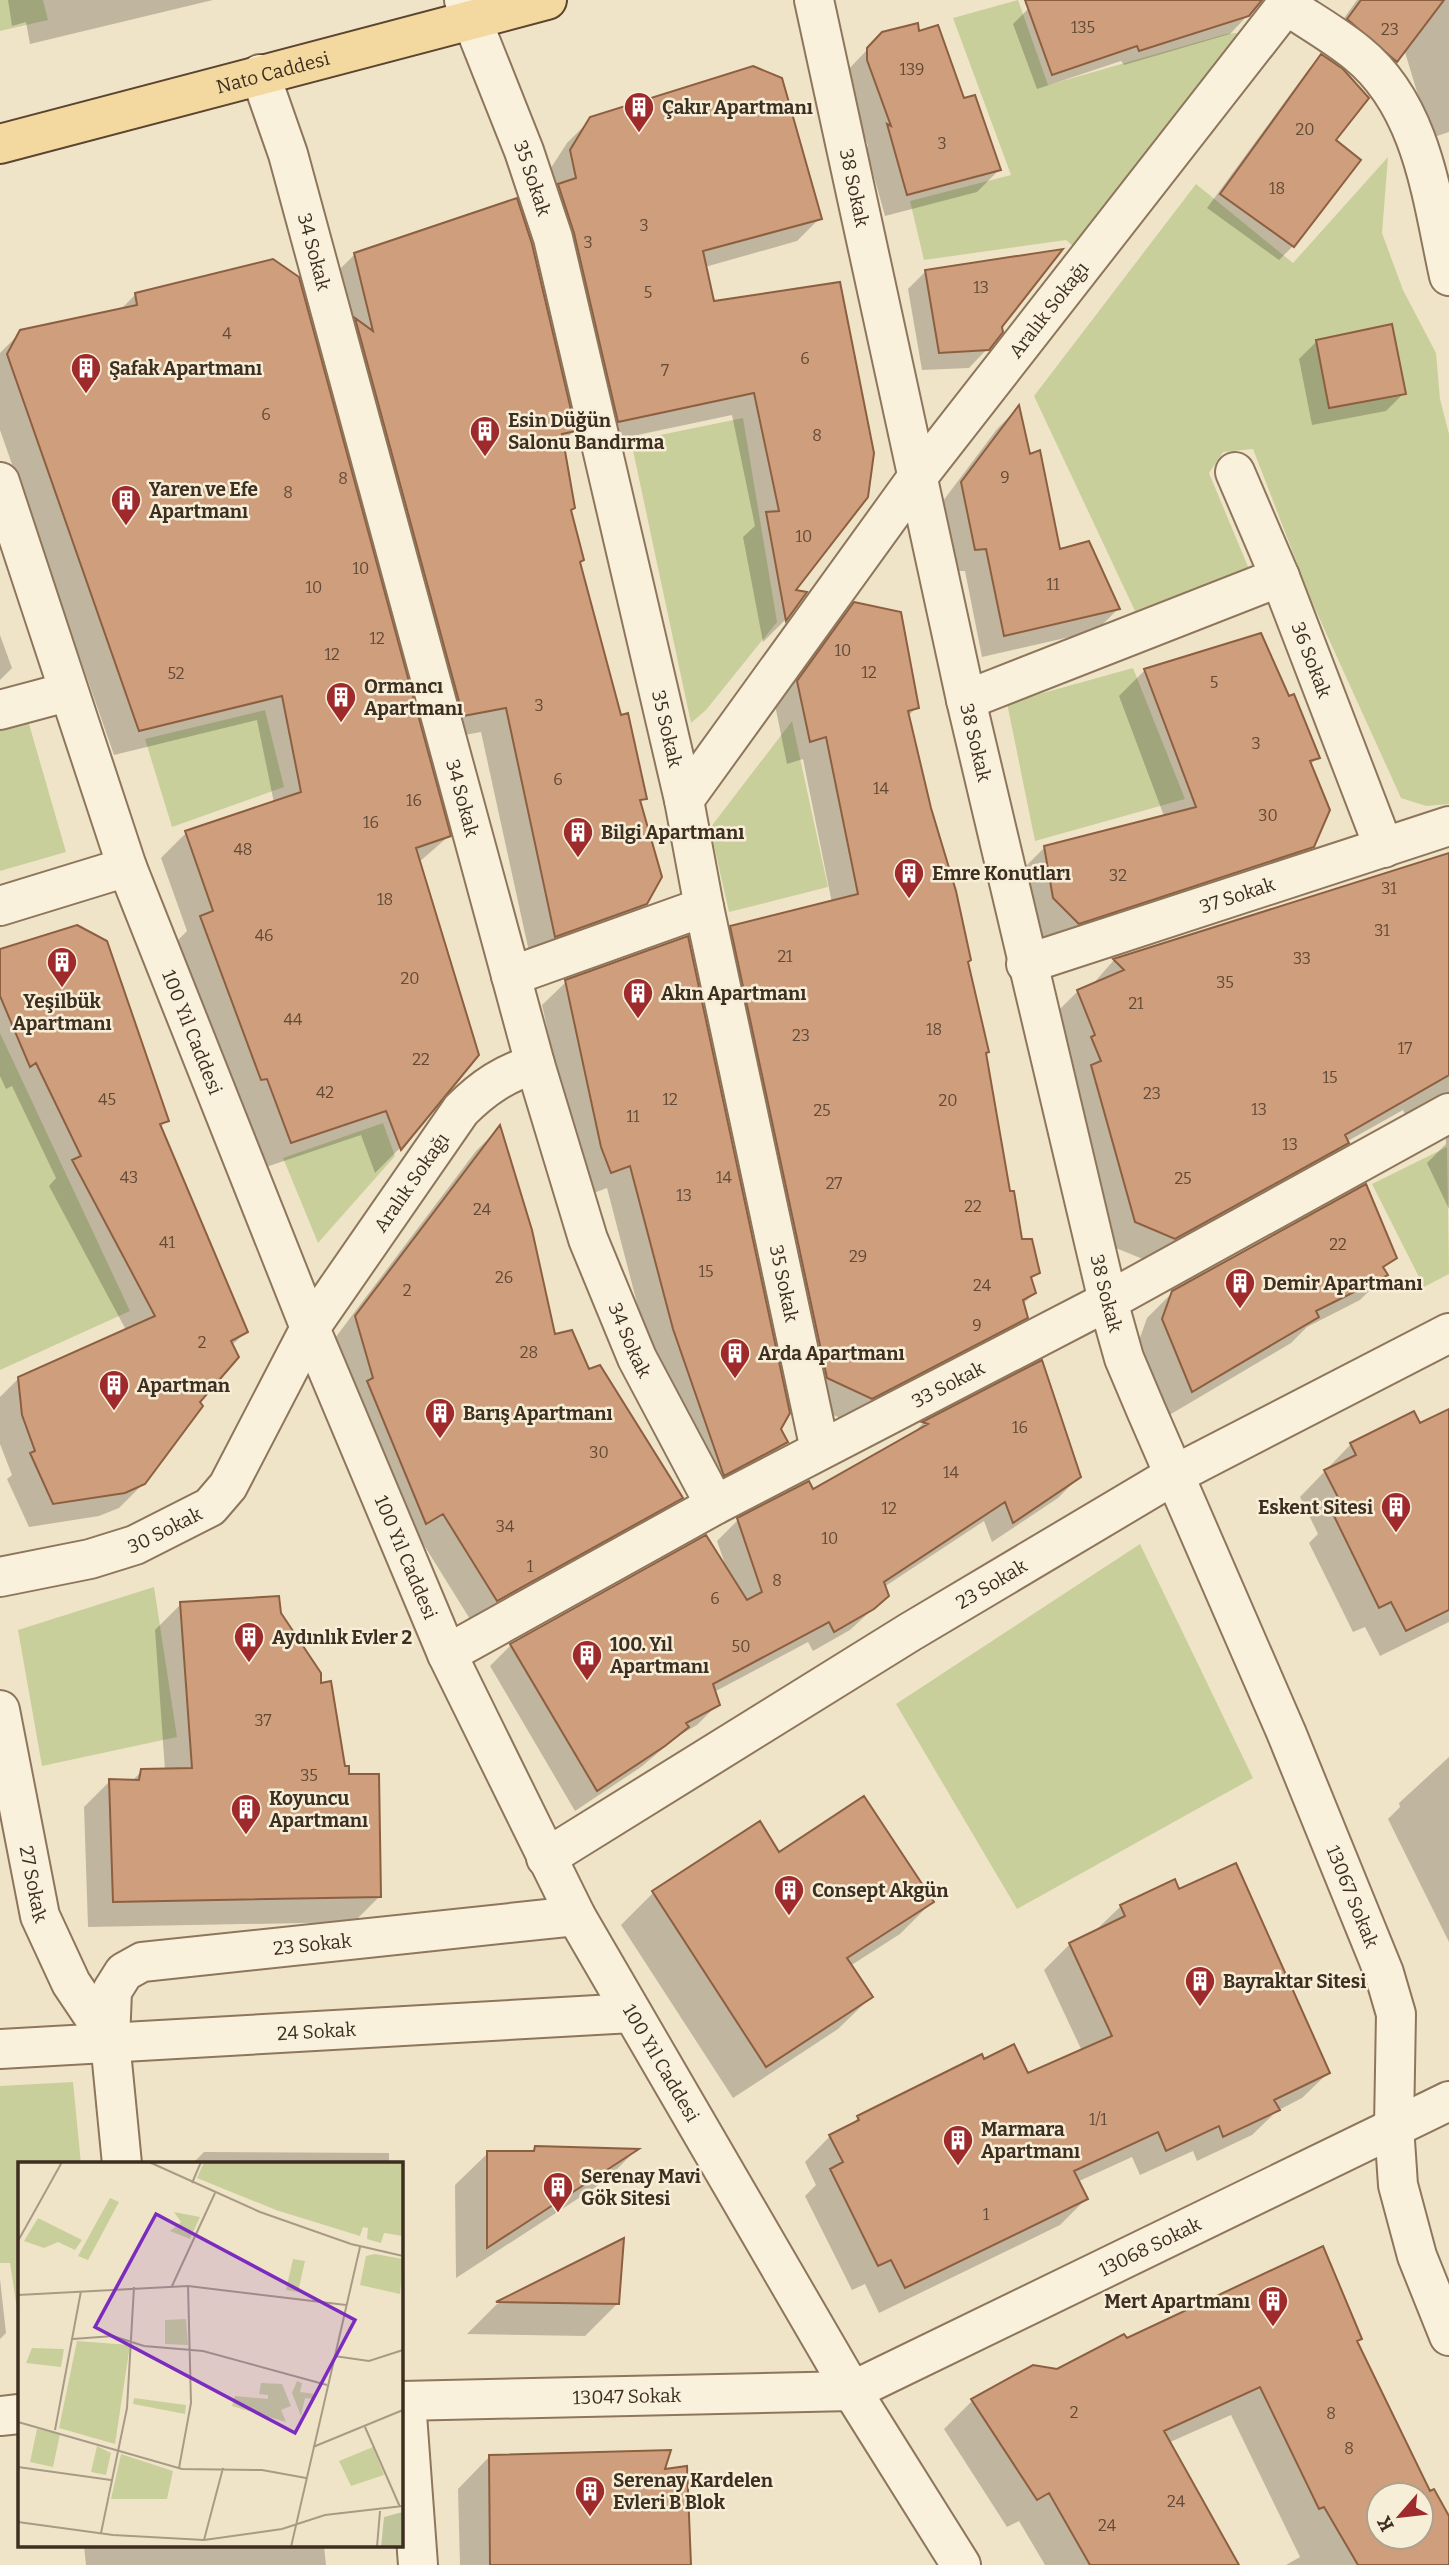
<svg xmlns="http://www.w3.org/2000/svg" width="1449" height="2565" font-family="Bitter,serif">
<rect width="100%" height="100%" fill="#f0e4c8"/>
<!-- green -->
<path fill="#c9cf9b" d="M0 0H43L48 20 0 31Z
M1018 0 1048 85 1226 34 1247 32 1073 246 1066 240 924 260 910 201 1011 175 953 18Z
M1388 157 1382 233 1403 290 1436 353 1440 399 1449 434V804L1426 806 1401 798 1312 602 1253 449 1223 452 1209 473 1249 569 1135 611 1034 396 1196 184 1293 263Z
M743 418 777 622 706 710 691 723 631 441Z
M1133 668 1185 799 1035 841 1007 703Z
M265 710 284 787 172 827 145 739Z
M27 717 66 852 0 871V725Z
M792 721 828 887 729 912 710 828Z
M0 1033 130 1311 0 1370Z
M383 1123 395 1156 318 1243 283 1158Z
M1447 1147 1449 1274 1424 1287 1372 1184Z
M1140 1544 1253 1778 1017 1909 896 1704Z
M154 1587 177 1737 42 1766 18 1630Z
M73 2082 81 2164H19V2322L10 2263H0V2086Z"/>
<!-- shadow -->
<path fill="#0003" fill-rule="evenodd" d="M8 0H213L30 44 26 22 12 26Z
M1056 0H1262L1230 34 1124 65 1121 61 1037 89 1013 24 1028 9Z
M1357 0H1449V132L1431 138 1404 49 1373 82 1327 42Z
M883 33H918L963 101 999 170 977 192 885 216 866 148 868 146 846 83V72Z
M1321 56 1334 140 1293 246 1279 260 1207 208 1308 70Z
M591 119 820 218 797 241 705 267 712 303 838 284 793 591 804 593 785 620 763 642 743 537 755 526 732 415 595 444 547 174 567 143Z
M354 255 574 431 562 442 570 511 579 562 619 717 645 798 639 804 646 903 620 929 531 961 481 732 438 740 329 280Z
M926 271 1000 326 987 349 969 368 922 370 908 289Z
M136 294 449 836 418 863 477 1055 399 1149 375 1173 361 1135 266 1167 242 1103 236 1104 176 942 187 931 161 858 186 833 274 803 257 720 114 755 0 430V353L21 332 120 310Z
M1317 341 1404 393 1386 411 1312 425 1299 359Z
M1018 408 1029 456 1058 552 1118 609 1096 631 982 657 965 571H953L940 505 997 429Z
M854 604 917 707 907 717 966 963 1009 1192 1021 1241 1038 1272 1030 1280 1034 1293 1022 1305 1026 1317 1003 1341 847 1421 804 1402 708 951 731 927 832 903 803 759 787 764 775 705 831 628Z
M0 635 12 668 0 680Z
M1145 670 1318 757 1310 765 1313 846 1287 872 1052 949 1028 924 1019 873 1045 847 1164 816 1119 696Z
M1449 856V1209L1427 1163 1446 1144 1445 1127 1408 1120 1403 1110 1346 1142 1323 1167 1150 1262 1111 1246 1069 1090 1077 1082 1068 1062 1072 1059 1054 1015 1078 991 1092 985 1114 960 1288 903 1287 907Z
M0 951 167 1121 160 1127 246 1332 231 1346 144 1483 119 1508 99 1516 29 1527 7 1479 12 1475 0 1444V1397L19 1378 126 1330 49 1186 56 1178 12 1086 6 1089 0 1076Z
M566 982 786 1442 763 1465 701 1497 650 1353 607 1188 588 1195 579 1171 542 1005Z
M499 1128 554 1336 589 1372 681 1497 657 1521 473 1624 419 1537 332 1342 476 1151Z
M1395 1257 1383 1269 1385 1275 1360 1300 1307 1327 1291 1343 1166 1417 1137 1346 1147 1318 1173 1292Z
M1041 1362 1079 1477 1058 1498 992 1542 984 1521 884 1587 887 1596 850 1630 813 1651 808 1642 714 1692 718 1704 697 1725 678 1736 641 1767 575 1811 490 1666 511 1645 725 1564 717 1541 738 1520 812 1491 911 1436 923 1423Z
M1449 1411V1622L1380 1656 1365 1627 1353 1632 1309 1543 1318 1534 1300 1497 1351 1444 1419 1425Z
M181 1604 279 1614 320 1685 380 1896 354 1922 88 1927 84 1807 110 1781 131 1782 142 1771 165 1770 155 1630Z
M1449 1757V1942L1388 1819 1400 1807 1399 1803Z
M759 1824 778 1854 932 1902 900 1934 850 1966 871 1997 838 2029 733 2098 621 1925 653 1893Z
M1179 1891 1328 2073 1302 2098 1277 2111 1252 2135 1197 2161 1193 2151 1140 2175 1132 2157 1077 2182 1086 2199 1060 2225 879 2313 865 2284 852 2290 805 2196 816 2185 805 2162 830 2136 849 2127 858 2118 984 2061 1028 2075 1082 2051 1044 1970 1070 1944 1094 1932 1121 1906Z
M535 2148 635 2151 605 2181 456 2278 455 2185 488 2153 531 2152Z
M204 2152 389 2153V2164H192Z
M622 2241 617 2304 585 2336 467 2334 497 2304Z
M0 2279 6 2333 0 2339Z
M1126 2340 1356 2342 1429 2494 1449 2518V2565H1286L1300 2557 1231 2415 1168 2443 1237 2565H1045L1019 2521 1007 2527 944 2429 972 2401 1057 2370ZM1379 2495H1421V2537H1379Z
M490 2456 663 2471 690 2565H460L458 2489Z
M84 2546H324L326 2565H86Z"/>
<!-- building -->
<path fill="#cf9f7d" stroke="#8d5f41" stroke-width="2" fill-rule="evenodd" d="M1025 0H1262L1249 16 1139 51 1137 46 1052 75Z
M1361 0H1444L1397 62 1347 19Z
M918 23 919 31 938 25 964 98 975 95 1001 170 907 195 887 124 891 126 867 60V48L882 32Z
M1321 54 1343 69 1369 98 1336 140 1361 160 1294 247 1220 194Z
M753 66 782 78 822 219 703 251 714 301 840 282 874 453 868 497 796 590 807 592 786 621 766 512 779 511 754 393 618 422 574 233 558 184 576 178 570 150 590 117Z
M517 198 532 244 576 431 562 434 575 508 571 510 584 560 580 562 621 715 628 713 647 799 640 800 662 877 647 904 555 937 506 708 463 716 355 318 373 331 354 253Z
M1063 249 1002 327 1003 332 989 350 939 353 925 270Z
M273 259 299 277 451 836 416 848 479 1055 401 1150 386 1111 291 1143 267 1079 261 1080 200 916 213 911 185 831 301 792 282 696 139 731 7 354 20 330 137 305 135 293Z
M1392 324 1406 394 1329 408 1316 340Z
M1019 405 1030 454 1040 450 1060 549 1089 541 1120 609 1004 636 986 549 975 550 961 482Z
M854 602 901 612 919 708 908 711 931 808 956 891 971 960 968 962 989 1052 986 1053 1010 1191H1014L1022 1239H1032L1040 1273 1031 1277 1036 1293 1023 1300 1028 1318 872 1399 827 1378 730 926 858 894 826 737 810 742 797 681Z
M1261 633 1289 696 1294 694 1320 758 1310 761 1330 810 1314 847 1079 924 1053 898 1044 846 1196 807 1144 669Z
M1449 853V1075L1345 1135 1349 1143 1175 1239 1135 1222 1091 1065 1101 1061 1091 1037 1095 1035 1077 990 1124 970 1113 959Z
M77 925 107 941 169 1121 160 1124 248 1332 231 1341 239 1357 200 1402 203 1406 145 1484 125 1493 53 1504 30 1453 35 1451 22 1415 18 1377 155 1316 72 1160 81 1156 36 1063 30 1067 0 996V949Z
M688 936 790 1413 781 1429 788 1442 724 1476 673 1329 630 1166 611 1173 601 1147 565 980Z
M500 1125 532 1230 555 1334 572 1330 589 1369 600 1365 683 1498 497 1601 443 1514 426 1524 367 1381 373 1378 355 1316Z
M1366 1184 1397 1258 1383 1267 1388 1275 1316 1311 1319 1317 1192 1392 1162 1319 1172 1291Z
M1042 1360 1081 1477 1013 1523 1005 1502 884 1582 889 1596 874 1609 834 1632 829 1622 713 1684 720 1705 686 1723 689 1727 665 1746 597 1791 510 1644 706 1535 747 1600 762 1592 737 1518 809 1481 813 1489 928 1424 922 1422Z
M1449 1409V1610L1406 1631 1391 1602 1379 1608 1334 1516 1345 1511 1324 1470 1356 1455 1350 1443 1414 1411 1420 1423Z
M279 1596 281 1613 321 1673V1683L331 1681 345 1766H349V1774H379L381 1897 113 1902 109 1779 139 1780 141 1769 192 1768 180 1602Z
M864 1796 934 1902 847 1958 873 1997 766 2067 652 1891 760 1821 779 1852Z
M1236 1863 1330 2073 1274 2100 1280 2110 1223 2137 1219 2126 1166 2151 1158 2132 1074 2171 1088 2199 905 2288 891 2260 878 2266 830 2169 843 2162 829 2135 859 2120 857 2116 982 2054 984 2059 1014 2044 1028 2073 1112 2036 1069 1943 1125 1916 1120 1905 1175 1879 1179 1889Z
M535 2146 639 2149 487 2248V2151H534Z
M624 2238 619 2304 496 2302Z
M1323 2246 1362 2339 1357 2341 1430 2491 1434 2489 1449 2516V2565H1358L1324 2507 1319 2509 1260 2387 1164 2431 1239 2565H1090L1049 2493 1037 2500 971 2399 1033 2365 1057 2369 1124 2334 1127 2338ZM1379 2495H1421V2537H1379Z
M671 2450 665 2469 687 2466 691 2565H490L489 2455Z"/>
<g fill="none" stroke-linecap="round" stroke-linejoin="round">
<!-- minor casing -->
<g stroke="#8d765c" stroke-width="42">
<g id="minor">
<path id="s1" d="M464 0 524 151 553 238 684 800 704 907 820 1450"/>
<path id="s2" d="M814 0 966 700 1108 1301 1124 1358 1146 1410 1286 1732 1384 1973 1396 2014 1394 2126 1398 2185 1417 2256 1449 2336"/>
<path id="s3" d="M260 74 288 154 535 1064 588 1239 637 1358 715 1505"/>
<path id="s4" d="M1235 472 1280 577 1384 848"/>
<path id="s5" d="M0 482 127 867 310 1328 447 1654 576 1916 852 2391 961 2565"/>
<path d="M966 700 1280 577"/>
<path d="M0 710 67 692"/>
<path id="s6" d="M684 800 916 479 1286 5C1310 21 1335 35 1357 53 1423 106 1432 199 1449 276"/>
<path d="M0 906 127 867"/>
<path id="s7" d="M1026 964 1449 826"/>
<path d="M511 976 704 907"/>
<path id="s8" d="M0 1577 90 1559 135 1545 210 1507 228 1486 310 1328 461 1110C484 1087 504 1074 535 1064"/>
<path id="s9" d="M447 1654 715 1505 1108 1301 1449 1113"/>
<path id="s10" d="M0 1710 40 1916 71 1983 110 2041"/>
<path id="s11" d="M546 1858 910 1632 1174 1475 1449 1333"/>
<path id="s12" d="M0 2049 632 2013"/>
<path id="s13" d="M122 2164 110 2041 112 1991 124 1972 142 1962 576 1916"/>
<path id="s14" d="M401 2401 852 2391 1449 2101"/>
<path d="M406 2401 418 2565"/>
<path d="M0 2416 19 2414"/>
</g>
</g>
<!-- major casing -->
<g stroke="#5b4430" stroke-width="42">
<g id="major">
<path id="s15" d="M0 144 547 0"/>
</g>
</g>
<!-- minor -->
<use href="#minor" stroke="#faf1dc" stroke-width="38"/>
<!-- major -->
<use href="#major" stroke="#f3d9a0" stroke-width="38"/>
</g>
<!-- icons -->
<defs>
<g id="building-pin" transform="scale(1.575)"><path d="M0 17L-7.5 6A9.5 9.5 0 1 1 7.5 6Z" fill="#9e2a2b" stroke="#f7eed8"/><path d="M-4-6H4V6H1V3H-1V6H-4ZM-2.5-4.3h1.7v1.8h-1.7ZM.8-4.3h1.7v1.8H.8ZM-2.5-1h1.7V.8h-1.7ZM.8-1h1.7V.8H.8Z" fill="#fff"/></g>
</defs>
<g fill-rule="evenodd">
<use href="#building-pin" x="639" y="107"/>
<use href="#building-pin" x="86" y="368"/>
<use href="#building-pin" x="485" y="431"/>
<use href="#building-pin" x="126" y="500"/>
<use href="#building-pin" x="341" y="697"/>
<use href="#building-pin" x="578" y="832"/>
<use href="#building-pin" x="909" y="873"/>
<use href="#building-pin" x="62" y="962"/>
<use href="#building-pin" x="638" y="993"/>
<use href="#building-pin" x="1240" y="1283"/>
<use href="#building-pin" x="735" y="1353"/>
<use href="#building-pin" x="114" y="1385"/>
<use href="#building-pin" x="440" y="1413"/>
<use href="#building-pin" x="1396" y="1507"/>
<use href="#building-pin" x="249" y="1637"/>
<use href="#building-pin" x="587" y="1655"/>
<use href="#building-pin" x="246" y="1809"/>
<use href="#building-pin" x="789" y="1890"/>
<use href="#building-pin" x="1200" y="1981"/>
<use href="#building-pin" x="958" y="2140"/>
<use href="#building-pin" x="558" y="2187"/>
<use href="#building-pin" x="1273" y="2301"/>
<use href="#building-pin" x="590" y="2491"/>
</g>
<g text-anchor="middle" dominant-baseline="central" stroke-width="5" stroke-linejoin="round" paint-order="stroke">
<!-- number labels -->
<g font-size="16" fill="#624a37">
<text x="1083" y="27">135</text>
<text x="1390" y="29">23</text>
<text x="912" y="69">139</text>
<text x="1305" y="129">20</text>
<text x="942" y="143">3</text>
<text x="1277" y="188">18</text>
<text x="644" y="225">3</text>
<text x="588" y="242">3</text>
<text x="981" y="287">13</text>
<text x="648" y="292">5</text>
<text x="227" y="333">4</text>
<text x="805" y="358">6</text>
<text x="665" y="370">7</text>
<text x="266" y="414">6</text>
<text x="817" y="435">8</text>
<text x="1005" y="477">9</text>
<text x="343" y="478">8</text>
<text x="288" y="492">8</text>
<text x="804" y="536">10</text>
<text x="361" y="568">10</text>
<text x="1053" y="584">11</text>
<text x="314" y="587">10</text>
<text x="377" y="638">12</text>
<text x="843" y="650">10</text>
<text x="332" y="654">12</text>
<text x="869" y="672">12</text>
<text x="176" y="673">52</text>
<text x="1214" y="682">5</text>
<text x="539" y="705">3</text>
<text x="1256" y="743">3</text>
<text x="558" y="779">6</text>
<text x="881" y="788">14</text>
<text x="414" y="800">16</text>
<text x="1268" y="815">30</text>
<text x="371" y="822">16</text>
<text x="243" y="849">48</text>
<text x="1118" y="875">32</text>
<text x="1389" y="888">31</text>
<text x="385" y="899">18</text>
<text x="1382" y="930">31</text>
<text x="264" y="935">46</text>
<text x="785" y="956">21</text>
<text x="1302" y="958">33</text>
<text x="410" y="978">20</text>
<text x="1225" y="982">35</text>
<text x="1136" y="1003">21</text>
<text x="293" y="1019">44</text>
<text x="934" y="1029">18</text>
<text x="801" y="1035">23</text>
<text x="1405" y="1048">17</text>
<text x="421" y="1059">22</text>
<text x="1330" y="1077">15</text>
<text x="325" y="1092">42</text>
<text x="1152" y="1093">23</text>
<text x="107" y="1099">45</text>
<text x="670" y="1099">12</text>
<text x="948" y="1100">20</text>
<text x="1259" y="1109">13</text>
<text x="822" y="1110">25</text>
<text x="633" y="1116">11</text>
<text x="1290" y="1144">13</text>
<text x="129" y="1177">43</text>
<text x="724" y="1177">14</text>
<text x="1183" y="1178">25</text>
<text x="834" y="1183">27</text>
<text x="684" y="1195">13</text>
<text x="973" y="1206">22</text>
<text x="482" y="1209">24</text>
<text x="167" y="1242">41</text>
<text x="1338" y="1244">22</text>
<text x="858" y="1256">29</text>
<text x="706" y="1271">15</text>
<text x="504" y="1277">26</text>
<text x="982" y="1285">24</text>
<text x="407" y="1290">2</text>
<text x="977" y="1325">9</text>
<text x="202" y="1342">2</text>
<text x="529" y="1352">28</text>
<text x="1020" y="1427">16</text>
<text x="599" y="1452">30</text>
<text x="951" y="1472">14</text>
<text x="889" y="1508">12</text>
<text x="505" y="1526">34</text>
<text x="830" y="1538">10</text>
<text x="530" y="1566">1</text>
<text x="777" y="1580">8</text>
<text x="715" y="1598">6</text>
<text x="741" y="1646">50</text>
<text x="263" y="1720">37</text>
<text x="309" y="1775">35</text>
<text x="1098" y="2119">1/1</text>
<text x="986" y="2214">1</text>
<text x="1074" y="2412">2</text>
<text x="1331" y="2413">8</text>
<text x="1349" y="2448">8</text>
<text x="1176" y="2501">24</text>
<text x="1107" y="2525">24</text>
</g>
<!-- street labels -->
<g font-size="19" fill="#3d2e20" stroke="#f7eed8">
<text stroke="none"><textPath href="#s15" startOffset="282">Nato Caddesi</textPath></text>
<text stroke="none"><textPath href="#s1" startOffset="191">35 Sokak</textPath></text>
<text stroke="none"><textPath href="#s2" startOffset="192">38 Sokak</textPath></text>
<text stroke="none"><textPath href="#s3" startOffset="186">34 Sokak</textPath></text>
<text stroke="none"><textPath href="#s6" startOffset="611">Aralık Sokağı</textPath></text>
<text stroke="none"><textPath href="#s4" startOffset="203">36 Sokak</textPath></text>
<text stroke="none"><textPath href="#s1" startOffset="758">35 Sokak</textPath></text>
<text stroke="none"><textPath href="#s2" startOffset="760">38 Sokak</textPath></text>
<text stroke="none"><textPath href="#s3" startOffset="752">34 Sokak</textPath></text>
<text stroke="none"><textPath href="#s7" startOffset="222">37 Sokak</textPath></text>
<text stroke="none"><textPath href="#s5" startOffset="583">100 Yıl Caddesi</textPath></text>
<text stroke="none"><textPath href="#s8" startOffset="606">Aralık Sokağı</textPath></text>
<text stroke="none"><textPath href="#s1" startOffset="1325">35 Sokak</textPath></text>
<text stroke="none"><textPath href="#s2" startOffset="1326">38 Sokak</textPath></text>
<text stroke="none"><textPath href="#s3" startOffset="1320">34 Sokak</textPath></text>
<text stroke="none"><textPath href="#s9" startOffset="569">33 Sokak</textPath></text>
<text stroke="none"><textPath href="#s8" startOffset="172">30 Sokak</textPath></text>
<text stroke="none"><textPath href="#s5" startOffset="1150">100 Yıl Caddesi</textPath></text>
<text stroke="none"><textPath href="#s11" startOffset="523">23 Sokak</textPath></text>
<text stroke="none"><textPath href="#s10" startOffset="177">27 Sokak</textPath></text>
<text stroke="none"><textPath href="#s2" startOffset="1978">13067 Sokak</textPath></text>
<text stroke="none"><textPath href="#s13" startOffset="388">23 Sokak</textPath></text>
<text stroke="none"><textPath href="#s12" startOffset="317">24 Sokak</textPath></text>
<text stroke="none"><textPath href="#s5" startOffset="1717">100 Yıl Caddesi</textPath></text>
<text stroke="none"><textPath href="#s14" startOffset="782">13068 Sokak</textPath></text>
<text stroke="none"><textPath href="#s14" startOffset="226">13047 Sokak</textPath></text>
</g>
<!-- poi labels -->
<g font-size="19" font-weight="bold" fill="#3d2e20" stroke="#f7eed8" text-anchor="start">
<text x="662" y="107">Çakır Apartmanı</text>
<text x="109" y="368">Şafak Apartmanı</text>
<text x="508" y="420">Esin Düğün<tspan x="508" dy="22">Salonu Bandırma</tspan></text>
<text x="149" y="489">Yaren ve Efe<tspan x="149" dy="22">Apartmanı</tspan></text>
<text x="364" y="686">Ormancı<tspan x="364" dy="22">Apartmanı</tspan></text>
<text x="601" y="832">Bilgi Apartmanı</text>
<text x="932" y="873">Emre Konutları</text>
<text x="661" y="993">Akın Apartmanı</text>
<text x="62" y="1001" text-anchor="middle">Yeşilbük<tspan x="62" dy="22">Apartmanı</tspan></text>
<text x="1263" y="1283">Demir Apartmanı</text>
<text x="758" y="1353">Arda Apartmanı</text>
<text x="137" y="1385">Apartman</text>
<text x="463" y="1413">Barış Apartmanı</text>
<text x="1373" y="1507" text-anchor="end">Eskent Sitesi</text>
<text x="272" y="1637">Aydınlık Evler 2</text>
<text x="610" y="1644">100. Yıl<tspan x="610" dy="22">Apartmanı</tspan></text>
<text x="269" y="1798">Koyuncu<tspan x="269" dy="22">Apartmanı</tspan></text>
<text x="812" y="1890">Consept Akgün</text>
<text x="1223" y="1981">Bayraktar Sitesi</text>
<text x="981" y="2129">Marmara<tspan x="981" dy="22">Apartmanı</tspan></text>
<text x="581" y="2176">Serenay Mavi<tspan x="581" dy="22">Gök Sitesi</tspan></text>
<text x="1250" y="2301" text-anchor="end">Mert Apartmanı</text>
<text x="613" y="2480">Serenay Kardelen<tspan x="613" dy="22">Evleri B Blok</tspan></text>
</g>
</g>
<!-- overview -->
<g transform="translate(18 2162)">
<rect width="385" height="385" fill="#f0e4c8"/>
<path d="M186 0H385V74L366 71 363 81 349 77 350 66 345 65 342 74 258 48 179 16ZM92 36 101 40 70 98 60 94ZM156 50 182 55 172 77 152 69 163 60ZM20 56 64 78 57 88 40 80 26 86 6 79ZM357 92 385 97 382 132 342 123 348 94ZM275 97 287 99 280 130 268 128ZM168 157 170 183 147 182V158ZM59 179 112 183 97 282 41 266ZM14 186 46 187 43 205 8 201ZM279 219 284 221 282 230 297 232 295 237 287 236 283 254 274 231ZM243 221 264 222 273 244 263 248 268 260 214 244 217 234 250 237V233L241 232ZM116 236 168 243 167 252 115 242ZM19 267 42 272 35 305 12 300ZM79 284 93 291 88 313 73 310ZM355 285 366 313 333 324 321 299ZM103 292 155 309 149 337H93Z" fill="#c9cf9b"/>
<path d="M385 350V385H363L366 355Z" fill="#bfc49a"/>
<path fill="none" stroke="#a89b85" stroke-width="2" d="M131 0 242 50 333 82 385 94M174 21 183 0M0 79 44 0M154 124 197 31M0 133 170 124 328 143M55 177 95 174 126 184 185 189 309 223M316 194 351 199 385 188M0 260 164 307 244 308 288 316M347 265 382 345M37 268 63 129M295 285 385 248M0 305 93 318M161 306 173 241 170 124M0 360 95 373 186 378 264 367 307 353 385 344M83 371 109 246 116 125M186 378 205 306M273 385 342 85M359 385 362 349"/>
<path fill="#7b2cbf" fill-opacity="0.15" stroke="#7b2cbf" stroke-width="3.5" d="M138 52 337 158 277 271 77 165Z"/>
<rect width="385" height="385" fill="none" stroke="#3d2e20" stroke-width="3.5"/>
</g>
<!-- north arrow -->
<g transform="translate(1400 2516) rotate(242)"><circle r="33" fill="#f7eed8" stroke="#ada18e" stroke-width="2"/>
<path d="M0-5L12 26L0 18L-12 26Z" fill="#9e2a2b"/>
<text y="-10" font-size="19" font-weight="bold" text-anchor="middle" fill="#3d2e20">K</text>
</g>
</svg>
